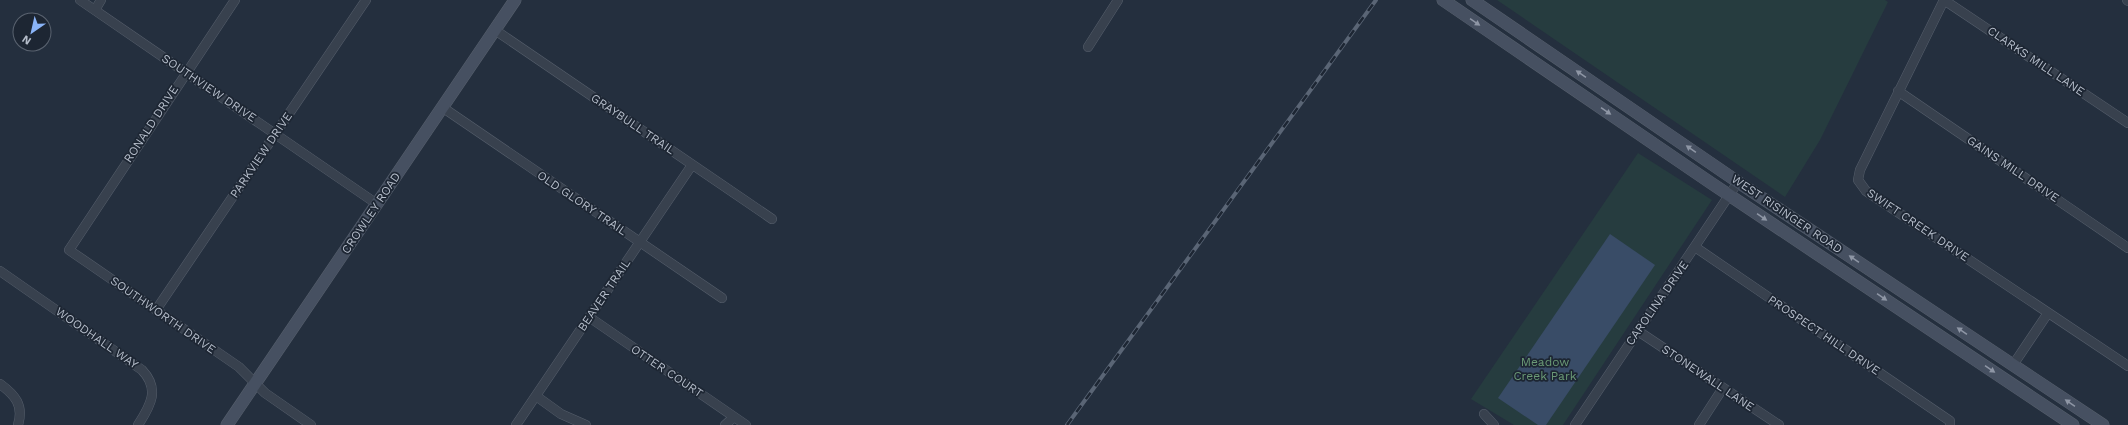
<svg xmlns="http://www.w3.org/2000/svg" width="2128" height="425" font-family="'Work Sans',sans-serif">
<rect width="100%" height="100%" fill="#242f3e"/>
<!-- green -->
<path fill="#263c3f" d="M1497 0H1885L1888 2 1820 140 1785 197Z
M1638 153 1712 200 1563 425H1514L1471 399Z"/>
<!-- water -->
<path fill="#394c67" d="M1610 234 1655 265 1546 425H1538L1498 398Z"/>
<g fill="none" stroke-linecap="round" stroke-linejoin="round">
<!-- street casing -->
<g stroke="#565f6c" stroke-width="10">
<path id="street" d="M80 0 377 204
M235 0 69 250 239 367 265 393 311 425
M1944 0 1860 170 1858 180 1866 191 2128 366
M1944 0 2128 123
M2127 0 2128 1
M95 10 101 0
M495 30 772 219
M1088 47 1118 0
M1898 91 2128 248
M442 107 722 298
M1695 247 1950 421V425
M0 271 142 370C160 389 151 405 138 425
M156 310 366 0
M589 317 746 425
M1638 331 1779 425
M2013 365 2048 313
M0 384C15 395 24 405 18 425
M536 396 561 414 586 425
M1484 414 1494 425
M516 425 692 165
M725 425 734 417
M1575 425 1738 182
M1699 425 1723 388"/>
</g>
<!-- secondary casing -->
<g stroke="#565f6c" stroke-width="13">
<path id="secondary" d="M1443 0 1711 183 2073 425
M1472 0 1738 182 2103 425
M227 425 515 0"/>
</g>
<!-- street -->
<use href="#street" stroke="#38414e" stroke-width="9"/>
<!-- secondary -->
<use href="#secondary" stroke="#465061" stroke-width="12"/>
<!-- rail casing -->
<g stroke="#5a6575" stroke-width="4">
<path id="rail" d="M1067 425 1376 0"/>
</g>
<!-- rail -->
<use href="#rail" stroke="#1d2633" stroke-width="2.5" stroke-dasharray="8" stroke-linecap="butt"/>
</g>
<!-- one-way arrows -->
<defs><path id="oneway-solid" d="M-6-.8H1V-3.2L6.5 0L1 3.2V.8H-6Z"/></defs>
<g fill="#8e96a5">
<use href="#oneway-solid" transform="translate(1475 22) rotate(34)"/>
<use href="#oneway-solid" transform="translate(1581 74) rotate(-146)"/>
<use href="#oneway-solid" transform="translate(1606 111) rotate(34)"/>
<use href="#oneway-solid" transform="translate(1691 149) rotate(-145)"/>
<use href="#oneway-solid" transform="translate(1762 217) rotate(34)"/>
<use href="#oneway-solid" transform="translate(1854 259) rotate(-146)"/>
<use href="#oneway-solid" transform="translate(1882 297) rotate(34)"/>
<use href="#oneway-solid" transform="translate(1962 331) rotate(-146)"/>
<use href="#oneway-solid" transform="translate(1990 369) rotate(34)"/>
<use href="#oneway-solid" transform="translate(2070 403) rotate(-146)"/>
</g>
<g text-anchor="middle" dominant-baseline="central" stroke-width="3.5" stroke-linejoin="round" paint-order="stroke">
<!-- street labels -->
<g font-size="12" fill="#b4bcc9" stroke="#1d2633">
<text transform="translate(2036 61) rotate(34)">CLARKS MILL LANE</text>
<text transform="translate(209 88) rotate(34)">SOUTHVIEW DRIVE</text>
<text transform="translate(151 124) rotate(-57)">RONALD DRIVE</text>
<text transform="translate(633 124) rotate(34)">GRAYBULL TRAIL</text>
<text transform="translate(261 155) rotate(-56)">PARKVIEW DRIVE</text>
<text transform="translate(2013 169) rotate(34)">GAINS MILL DRIVE</text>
<text transform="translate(582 203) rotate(34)">OLD GLORY TRAIL</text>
<text transform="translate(371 213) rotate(-56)">CROWLEY ROAD</text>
<text transform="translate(1787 214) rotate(34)">WEST RISINGER ROAD</text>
<text transform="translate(1918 225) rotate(34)">SWIFT CREEK DRIVE</text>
<text transform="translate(604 295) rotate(-56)">BEAVER TRAIL</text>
<text transform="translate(1657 303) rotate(-55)">CAROLINA DRIVE</text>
<text transform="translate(163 315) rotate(35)">SOUTHWORTH DRIVE</text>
<text transform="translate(1824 335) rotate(34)">PROSPECT HILL DRIVE</text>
<text transform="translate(97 338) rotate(35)">WOODHALL WAY</text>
<text transform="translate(667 371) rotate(34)">OTTER COURT</text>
<text transform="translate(1708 378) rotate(34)">STONEWALL LANE</text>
</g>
<!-- park labels -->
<g font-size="12" fill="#6b9a76" stroke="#1d2633">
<text x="1545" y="362">Meadow<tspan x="1545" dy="14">Creek Park</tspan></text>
</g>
</g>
<!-- north arrow -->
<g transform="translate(32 32) rotate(214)"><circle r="19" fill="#1d2633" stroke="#59626f"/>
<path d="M0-3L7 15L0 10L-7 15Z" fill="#8ab4f8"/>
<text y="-6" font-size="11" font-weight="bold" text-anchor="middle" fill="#b4bcc9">N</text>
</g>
</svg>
